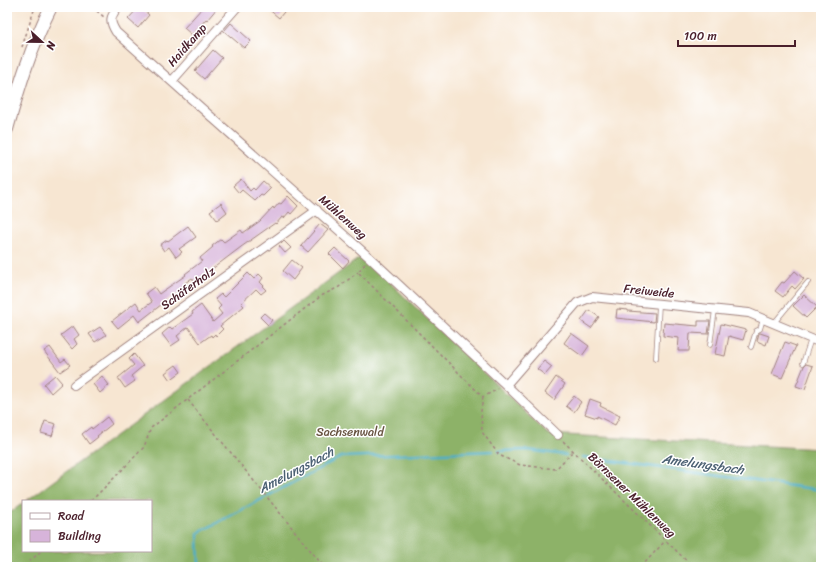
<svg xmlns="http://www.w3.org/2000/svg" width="828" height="574" font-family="Sriracha,sans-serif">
<rect width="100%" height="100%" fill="#fff"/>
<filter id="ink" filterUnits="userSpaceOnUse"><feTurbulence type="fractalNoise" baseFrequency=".025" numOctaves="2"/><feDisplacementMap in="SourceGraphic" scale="8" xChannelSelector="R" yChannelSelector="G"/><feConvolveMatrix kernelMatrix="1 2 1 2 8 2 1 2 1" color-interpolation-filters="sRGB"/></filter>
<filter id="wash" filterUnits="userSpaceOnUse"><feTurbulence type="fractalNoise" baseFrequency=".012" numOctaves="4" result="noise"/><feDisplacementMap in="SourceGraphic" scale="16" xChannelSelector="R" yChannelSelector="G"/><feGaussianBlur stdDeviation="0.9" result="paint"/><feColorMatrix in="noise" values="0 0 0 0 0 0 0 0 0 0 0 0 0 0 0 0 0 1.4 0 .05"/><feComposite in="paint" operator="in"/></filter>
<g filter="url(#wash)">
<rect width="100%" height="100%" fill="#f7e6d2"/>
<!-- forest -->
<path fill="#8db267" stroke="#6c6849" d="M362 256 548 434 821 449V567H7V515L23 503V551H151V501H26Z"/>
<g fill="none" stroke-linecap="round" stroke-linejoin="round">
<!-- stream -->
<path stroke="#4aaec9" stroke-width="2.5" d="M499 451 527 450 566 455
M583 457 821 490
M199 567 198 533 341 457 493 451"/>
</g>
<g id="blocks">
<!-- building -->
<path fill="#d7b4da" d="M139 7H140L149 15 138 28 128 19Z
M203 7H218L207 20 206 19 192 35 184 28Z
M266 7H288L279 18Z
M231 23 251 41 244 48 224 31Z
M213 50 222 58 204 79 195 71Z
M241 179 250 191 253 188 255 190 263 181 271 188 263 196 261 195 255 201 242 190 239 193 233 186Z
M288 196 298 206 291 214 289 212 284 218 282 217 276 224 275 223 241 247 195 282 192 278 185 283 187 286 176 295 175 294 139 322 134 315 118 328 112 321 136 302 141 310 152 302 146 293 154 287 159 294 163 291 186 275 185 274 202 261 200 258 213 247 212 246 221 239 224 242 241 230 243 233 260 221 273 207 274 209 279 203 281 204Z
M221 203 227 212 217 220 210 211Z
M320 224 328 230 308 252 301 246Z
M188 226 196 237 179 249 182 252 176 257 169 247 164 251 160 245 167 240 168 241Z
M284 241 291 248 285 253 279 246Z
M335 248 349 261 343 268 329 254Z
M292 260 302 268 293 280 283 271Z
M795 271 804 279 795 289 792 286 783 297 775 291 782 282 784 283Z
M248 273 254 279 259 274 263 278 260 282 264 286 263 287 266 290 261 294 256 289 241 303 244 306 220 326 223 329 216 336 215 334 212 337 211 335 200 343 188 327 177 336 180 340 171 346 162 334 170 327 172 329 193 314 192 312 201 305 213 322 222 314 218 309 221 306 215 299 221 294 224 297Z
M804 295 817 307 806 318 793 306Z
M617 309 628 310V311L655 313 654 322 616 318Z
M589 310 599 317 591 328 581 321Z
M264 313 272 320 268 325 260 317Z
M698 321H710L708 334 690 333 689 351H678L679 338 663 336 664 323 698 326Z
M721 324 746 330 743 340 729 336 725 356 715 354Z
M73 326 79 335 74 339 77 344 72 349 61 335Z
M100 327 106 335 95 342 89 334Z
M571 333 589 346 582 356 564 343Z
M759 333H760L769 336 766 345 757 341Z
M785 342 796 346 782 378 772 374Z
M50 347 61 362 65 359 70 365 60 372 44 351Z
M134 354 143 366 131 376 135 381 125 388 118 378 134 365 129 359Z
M544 361 552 367 545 375 537 369Z
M806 364 813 366 805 389 796 386 804 366Z
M176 365 181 372 170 380 165 373Z
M55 375 62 383 51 393 44 384Z
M102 376 109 385 100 393 93 384Z
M556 377 565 384 554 400 545 393Z
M574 396 581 402 574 412 566 406Z
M590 399 601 403 600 406 620 416 615 425 597 416V418L585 414Z
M107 417 112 424 97 436 98 437 89 444 82 434 91 427 92 429Z
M45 421 56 424 52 436 41 433Z"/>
</g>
</g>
<g filter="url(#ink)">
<use href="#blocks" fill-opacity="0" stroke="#a0827e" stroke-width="1"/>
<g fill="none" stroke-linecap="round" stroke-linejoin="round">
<!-- service casing -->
<g stroke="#a0827e" stroke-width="5.5">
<path id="service" d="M774 323 808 282
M710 345 715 310
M751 347 756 331 760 329 763 319
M656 358 659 304
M803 363 811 339"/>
</g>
<!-- minor casing -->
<g stroke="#a0827e" stroke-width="10">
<path id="minor" d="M118 7C110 17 109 21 116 32L370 258 506 385 558 435
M172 81 237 7
M74 385 317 210
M506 385 577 303 592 297 749 313 821 343"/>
</g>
<!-- primary casing -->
<g stroke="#a0827e" stroke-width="14">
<path id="primary" d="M7 129C19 87 31 46 51 7"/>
</g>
<!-- path -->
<path stroke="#a0827e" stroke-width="1.5" stroke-dasharray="3 3" stroke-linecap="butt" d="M92 7 104 17
M22 47 35 7
M365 264 358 272 483 397 498 389
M483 397 481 411 482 432 499 455 520 465 556 469 573 451
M188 400 324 567
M563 441 693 567
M91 501 121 471 144 447 151 428 321 296 339 287 358 272
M27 567 28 563 41 551
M641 567 666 540"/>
<!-- service -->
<use href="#service" stroke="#fff" stroke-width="4"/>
<!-- minor -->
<use href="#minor" stroke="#fff" stroke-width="8"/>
<!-- primary -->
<use href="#primary" stroke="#fff" stroke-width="12"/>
</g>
</g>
<g text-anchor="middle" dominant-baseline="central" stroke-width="3" stroke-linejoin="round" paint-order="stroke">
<!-- street labels -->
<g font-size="12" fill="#4a1f2b" stroke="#fff">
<text transform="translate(187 45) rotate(-49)">Haidkamp</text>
<text transform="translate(343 217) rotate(42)">Mühlenweg</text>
<text transform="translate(188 288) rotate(-36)">Schäferholz</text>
<text transform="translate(649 291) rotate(6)">Freiweide</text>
<text transform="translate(632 495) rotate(44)">Börnsener Mühlenweg</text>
</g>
<!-- park labels -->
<g font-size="12" fill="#695442" stroke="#fff">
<text x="350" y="432">Sachsenwald</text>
</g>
<!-- water labels -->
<g font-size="13" font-style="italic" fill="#4a5f72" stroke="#fff">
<text transform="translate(703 464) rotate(8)">Amelungsbach</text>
<text transform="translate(296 470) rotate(-28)">Amelungsbach</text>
</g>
</g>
<!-- margin -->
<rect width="828" height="574" fill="none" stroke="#fff" stroke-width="24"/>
<!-- legend -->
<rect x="22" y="500" width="130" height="52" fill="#ffffff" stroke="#b7a5aa"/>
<rect x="30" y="513" width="20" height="6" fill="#ffffff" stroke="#b7a5aa"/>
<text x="58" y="520" font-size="12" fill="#4a1f2b">Road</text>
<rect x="30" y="530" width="20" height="12" fill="#d7b4da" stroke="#b7a5aa"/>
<text x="58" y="540" font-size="12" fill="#4a1f2b">Building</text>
<!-- north arrow -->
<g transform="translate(42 42) rotate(112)" stroke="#ffffff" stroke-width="3" paint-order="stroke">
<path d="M0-3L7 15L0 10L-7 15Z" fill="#4a1f2b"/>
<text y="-6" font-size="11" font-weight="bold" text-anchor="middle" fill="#4a1f2b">N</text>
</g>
<!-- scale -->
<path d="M678 40v6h117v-6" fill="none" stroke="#4a1f2b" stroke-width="2"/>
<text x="684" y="40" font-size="12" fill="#4a1f2b" stroke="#ffffff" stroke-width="3" paint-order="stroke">100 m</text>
</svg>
